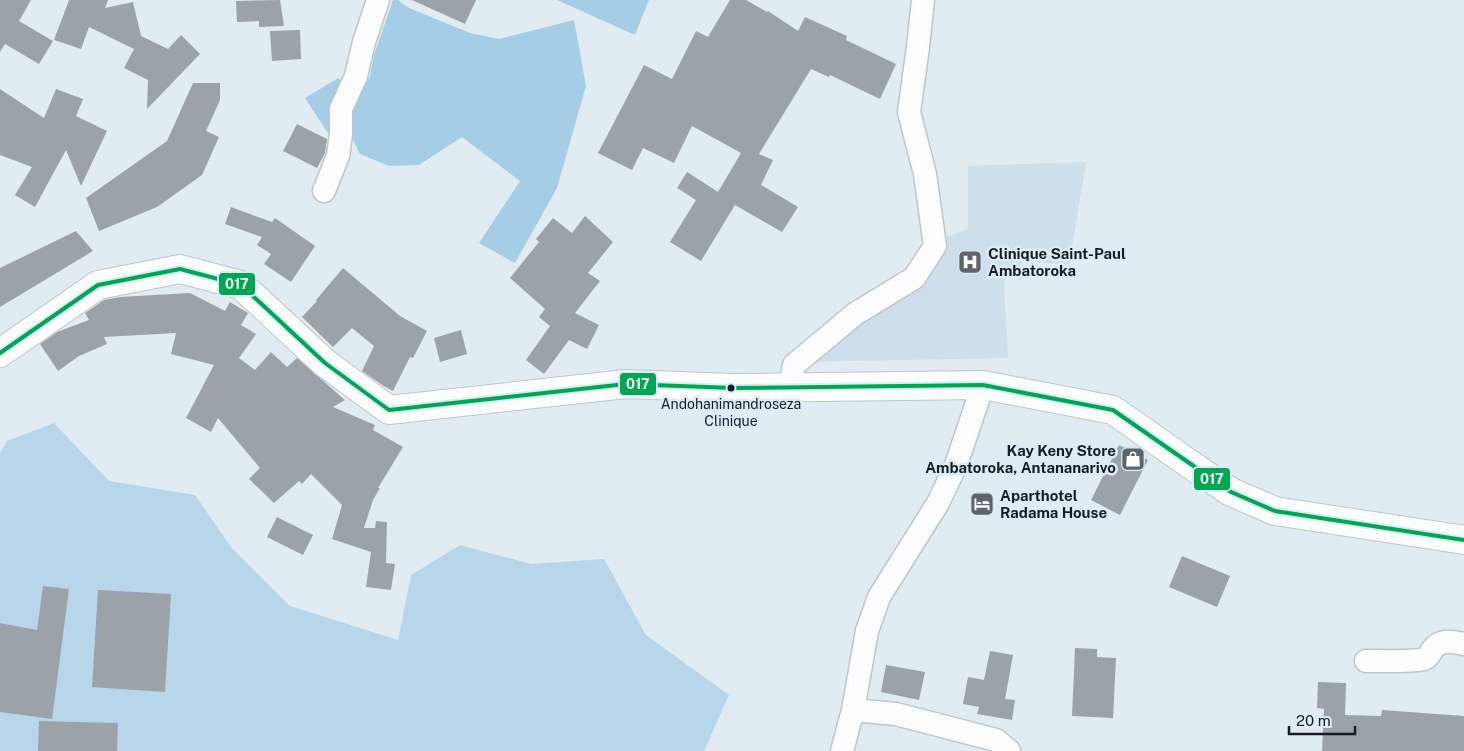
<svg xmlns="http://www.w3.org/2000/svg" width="1464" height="751" font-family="'Public Sans',sans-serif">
<rect width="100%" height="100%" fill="#e1ebf2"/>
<!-- built -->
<path fill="#cddfeb" d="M1086 162 1069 265 1024 261 1004 282 1008 358 792 362 909 271 934 242 968 229V166Z"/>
<!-- green -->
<path fill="#b8d6ea" d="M54 423 109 481 195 495 231 547 290 606 398 640 411 575 460 545 531 564 604 559 646 635 729 695 704 751H0V453L7 441Z"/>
<!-- forest -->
<path fill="#a5cde5" d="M393 0H398L409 8 470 33 499 39 574 20 586 86 557 188 515 263 479 243 520 181 462 137 419 165 389 166 360 154 350 134 328 133 305 98 338 78 360 95 370 76 374 55Z
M557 0H649L635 35Z"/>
<!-- building -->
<path fill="#9ca3a8" d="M0 0H31L19 21 53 41 39 64 5 44 0 52Z
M69 0H108L105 8 133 2 141 36 168 49 181 35 200 54 147 109 148 80 124 68 134 49 89 27 81 49 54 40Z
M280 0 284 26 259 27V21L237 22 236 1Z
M412 0H476L465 24Z
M730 0H746L767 12 768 11 798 31 805 17 847 36 846 40 896 64 880 99 830 75 829 77 811 69 759 154 773 160 761 185 798 207 782 232 735 205 701 261 670 242 696 200 677 188 687 172 718 192 741 153 692 126 674 163 643 148 632 170 598 153 644 65 672 79 696 31 708 37Z
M300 30 301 59 272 61 270 31Z
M193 83H220V100L206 131 219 137 202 175 157 207 99 231 86 198 167 141Z
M0 89 44 118 56 89 83 99 76 116 107 131 81 186 66 150 35 207 15 195 32 167 0 155Z
M297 124 327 139 325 153 317 168 283 151Z
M231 207 272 222 275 218 315 246 291 282 264 264 271 254 257 245 262 237 225 224Z
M585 216 613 242 588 273 600 281 575 313 599 325 587 349 569 340 544 374 526 360 550 326 539 317 545 309 510 278 539 242 536 239 553 218 572 233Z
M76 231 93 251 0 307V268Z
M343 268 400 316 427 331 413 358 410 357 393 391 382 385 362 371 374 346 352 328 333 347 302 317 317 301 316 300Z
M190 293 225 311 230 302 248 313 241 325 256 334 239 358 255 370 271 352 287 367 297 358 345 400 333 407 375 425 373 430 403 447 378 488H380L373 500 364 528H375L376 521 387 522 386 563 395 564 391 590 366 587 371 552 332 539 342 505 311 474 302 484 299 481 274 503 249 479 260 468 218 418 211 432 186 418 214 365 171 354 176 333 104 337 107 344 79 356 58 371 40 344 57 332 89 320 85 313 104 300 120 297Z
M461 330 467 354 440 362 434 338Z
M1119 445 1148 460 1120 515 1091 500Z
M277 517 313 535 303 555 267 537Z
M1182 556 1230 576 1217 607 1169 587Z
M43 586 69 589 52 719 0 712V623L37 630Z
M98 590 171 594 165 692 92 687Z
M1075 648 1097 649V657L1116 658 1113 718 1072 716Z
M990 651 1013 655 1005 699 1015 700 1012 720 977 714 979 707 963 704 968 677 984 680Z
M886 665 925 672 919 700 881 692Z
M1318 682 1346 683 1345 715 1381 716 1382 710 1464 716V751H1322L1324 709 1317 708Z
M39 721 118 723 117 751H38Z"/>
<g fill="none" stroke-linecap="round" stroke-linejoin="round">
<!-- minor casing -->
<g stroke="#bec6cb" stroke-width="25">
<path id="minor" d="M324 191 338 156 341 134V109L356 76 364 42 378 0
M790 386 794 365 855 314 914 278 935 246 925 174 909 112 918 47 923 0
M1366 661C1379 661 1414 662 1424 659 1429 657 1430 654 1432 650 1440 639 1452 641 1464 644
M853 710 896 714 996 740 1009 751
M842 751 853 710 867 631 879 597 938 503 956 465 983 385"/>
</g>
<!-- tertiary casing -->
<g stroke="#bec6cb" stroke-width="30">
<path id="tertiary" d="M0 353 98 285 180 269 241 285 325 363 389 410 626 384 733 388 983 385 1113 410 1181 458 1231 492 1275 511 1464 540"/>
</g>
<!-- minor -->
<use href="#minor" stroke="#fafcfd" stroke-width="22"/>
<!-- tertiary -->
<use href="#tertiary" stroke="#fafcfd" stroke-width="28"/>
<!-- bus-1 casing -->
<g stroke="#dbecf8" stroke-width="8">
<path id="bus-1" d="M0 353 98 285 180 269 241 285 325 363 389 410 626 384 733 388 983 385 1113 410 1231 492 1275 511 1464 540"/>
</g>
<!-- bus-1 -->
<use href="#bus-1" stroke="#00a651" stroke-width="4"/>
</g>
<!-- icons -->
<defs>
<g id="hospital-square" transform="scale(1.25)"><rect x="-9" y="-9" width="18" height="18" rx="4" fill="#5e656a" stroke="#dbecf8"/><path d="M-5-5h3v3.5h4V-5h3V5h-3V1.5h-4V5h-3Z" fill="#fff"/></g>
<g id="shop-square" transform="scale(1.25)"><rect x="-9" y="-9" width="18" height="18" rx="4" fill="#5e656a" stroke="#dbecf8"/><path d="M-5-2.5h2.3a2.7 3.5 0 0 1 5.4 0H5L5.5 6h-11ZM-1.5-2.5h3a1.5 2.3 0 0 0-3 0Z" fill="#fff"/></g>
<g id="hotel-square" transform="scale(1.25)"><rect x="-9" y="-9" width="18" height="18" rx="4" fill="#5e656a" stroke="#dbecf8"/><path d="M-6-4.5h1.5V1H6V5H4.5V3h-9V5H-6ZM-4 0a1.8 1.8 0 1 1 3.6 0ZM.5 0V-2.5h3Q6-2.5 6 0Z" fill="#fff"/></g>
</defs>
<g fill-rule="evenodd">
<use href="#hospital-square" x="970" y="262"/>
<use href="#shop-square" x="1133" y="459"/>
<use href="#hotel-square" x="982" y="504"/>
</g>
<!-- markers -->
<circle fill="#171d21" stroke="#dbecf8" stroke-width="2" cx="731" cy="388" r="4.5"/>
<g text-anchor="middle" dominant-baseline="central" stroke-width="5" stroke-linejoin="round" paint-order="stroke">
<!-- bus labels -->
<g font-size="14" fill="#171d21" stroke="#dbecf8">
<text x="731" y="404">Andohanimandroseza<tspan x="731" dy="17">Clinique</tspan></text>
</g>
<!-- poi labels -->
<g font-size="15" font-weight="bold" fill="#171d21" stroke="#dbecf8" text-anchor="start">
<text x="988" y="253">Clinique Saint-Paul<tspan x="988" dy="17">Ambatoroka</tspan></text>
<text x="1116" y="450" text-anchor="end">Kay Keny Store<tspan x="1116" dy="17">Ambatoroka, Antananarivo</tspan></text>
<text x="1000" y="495">Aparthotel<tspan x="1000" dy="17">Radama House</tspan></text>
</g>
</g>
<g stroke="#dbecf8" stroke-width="2">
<rect x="218" y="272" width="38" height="24" rx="5" fill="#00a651"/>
<rect x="619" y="372" width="38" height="24" rx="5" fill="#00a651"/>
<rect x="1193" y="467" width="38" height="24" rx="5" fill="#00a651"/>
</g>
<g font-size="14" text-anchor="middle" font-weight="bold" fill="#fff">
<text x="237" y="289">017</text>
<text x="638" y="389">017</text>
<text x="1212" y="484">017</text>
</g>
<!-- scale -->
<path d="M1289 726v8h66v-8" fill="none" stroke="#171d21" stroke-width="2.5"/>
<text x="1296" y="726" font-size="15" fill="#171d21" stroke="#dbecf8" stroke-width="4" paint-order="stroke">20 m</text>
</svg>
